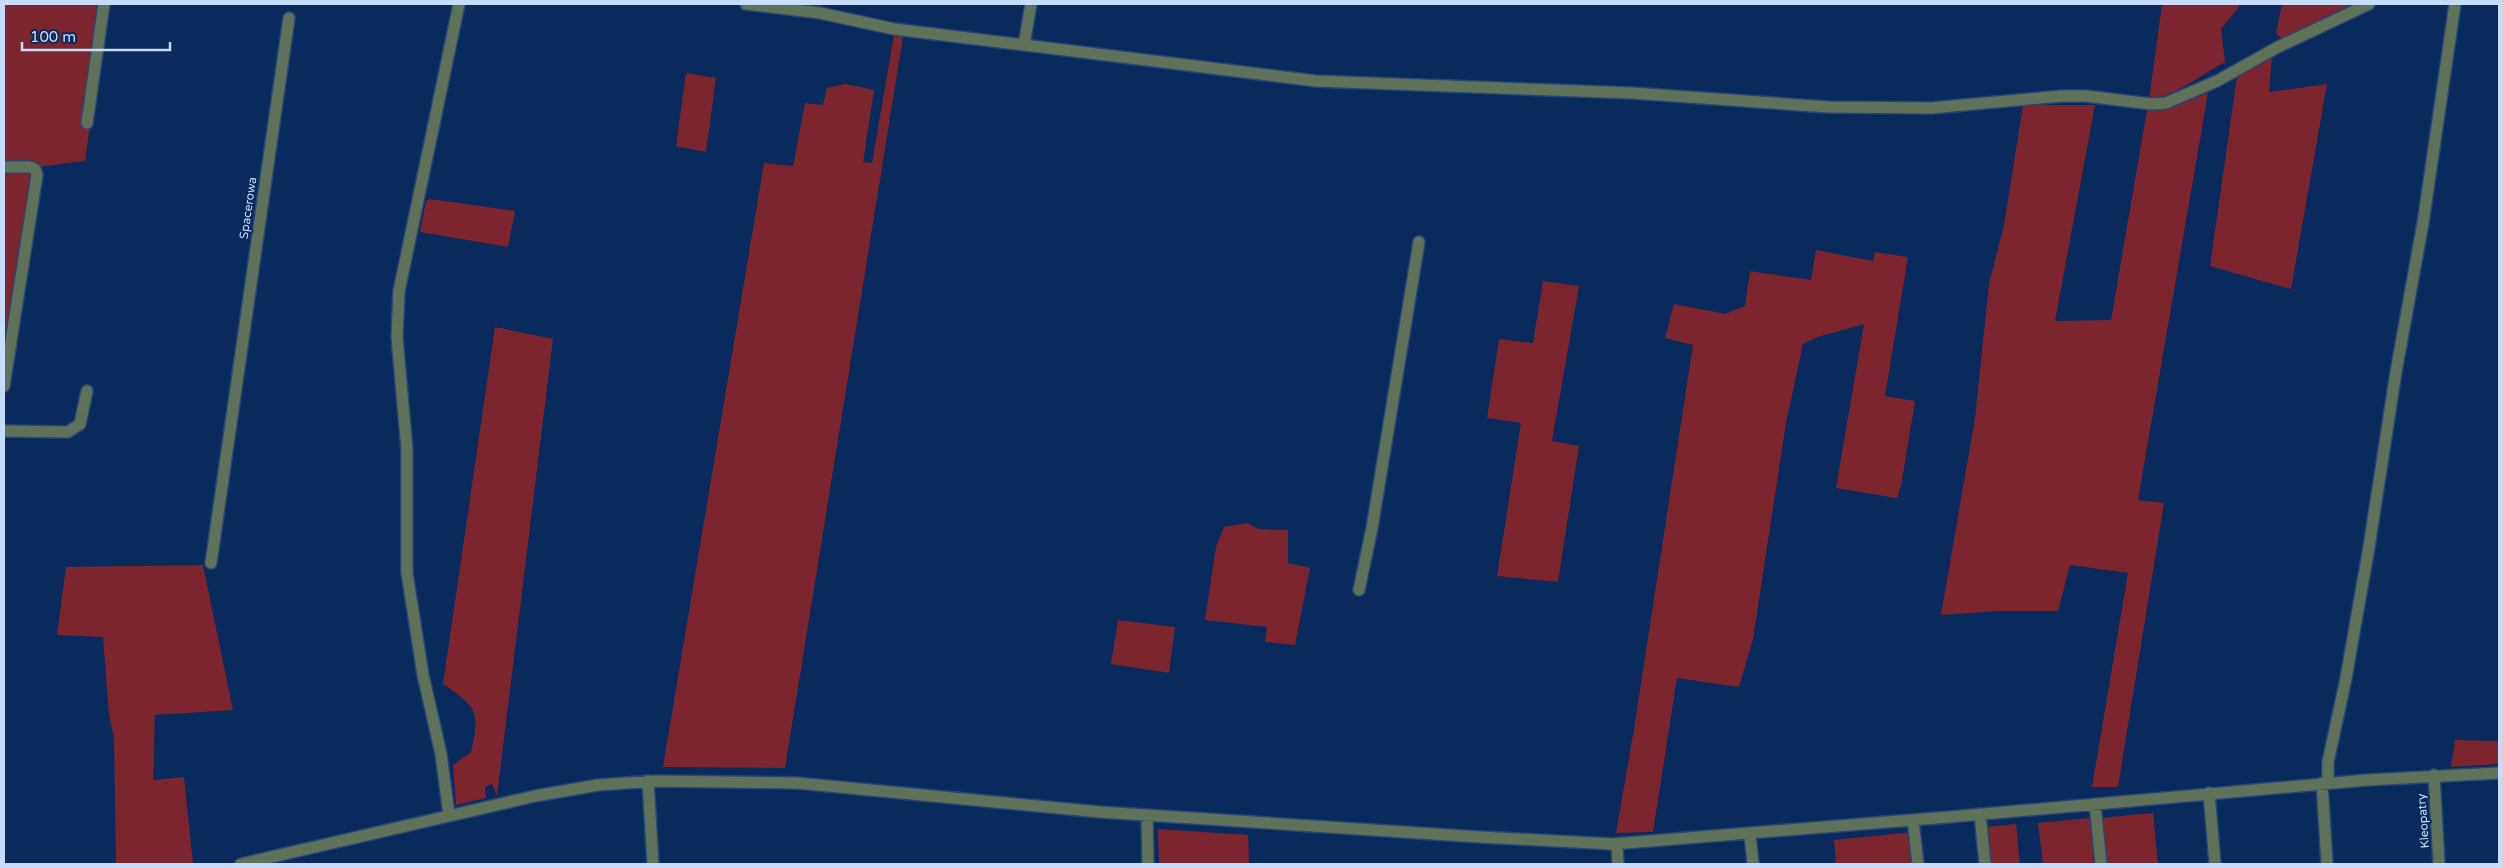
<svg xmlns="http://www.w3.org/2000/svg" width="2503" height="868" font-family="'Varela Round',sans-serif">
<rect width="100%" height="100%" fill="#082a5c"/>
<!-- green -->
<path fill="#7d252e" d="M4 4H107L85 161 38 167 4 355Z
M2162 4H2239V7L2221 29 2225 62C2199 76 2179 94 2149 100Z
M2282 4H2359L2282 39 2276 33Z
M894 35 903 37 785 768 663 767 764 163 793 166 805 103 823 105 827 88 846 84 874 90 863 162 872 163Z
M2272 58 2269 92 2327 84 2291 289 2210 266 2237 76Z
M686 73 716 78 706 152 676 146Z
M2208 93 2138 500 2164 503 2118 787H2092L2128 573 2070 565 2058 611H1999L1941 615 1975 418 1989 284 2004 225 2023 105H2095L2055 321 2111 320 2147 110 2167 109Z
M430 199 515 211 508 247 420 232 426 201Z
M1816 250 1873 261 1875 252 1908 257 1885 396 1915 401 1901 486 1897 498 1836 488 1864 324 1818 337 1803 344 1786 423 1753 639 1739 687 1677 678 1653 832 1616 833 1634 729 1693 345 1665 338 1674 304 1725 314 1745 306 1750 271 1811 280Z
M1543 281 1579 286 1552 441 1579 446 1558 582 1497 576 1521 423 1487 418 1499 339 1533 343Z
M495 327 553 339 497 796 492 784 485 787 486 798 456 805 453 765 471 752C480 711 478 708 443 684Z
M1247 523 1259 529 1288 530V563L1310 568 1295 645 1265 642 1267 627 1205 620 1216 547 1224 527Z
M203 565 233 710 155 715 153 780 184 777 193 864H116L114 737 109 715 103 637 57 635 66 567Z
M1118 620 1175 627 1169 673 1111 664Z
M2455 740 2499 741V764L2451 767Z
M2153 813 2158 864H2105L2100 818Z
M2090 818 2094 864H2043L2038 823Z
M2016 824 2020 864H1987L1984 827Z
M1158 829 1248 835 1249 864H1159Z
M1913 832 1915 864H1836L1834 840Z"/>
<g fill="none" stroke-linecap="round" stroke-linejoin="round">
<!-- minor casing -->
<g stroke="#274675" stroke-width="14">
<path id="minor" d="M746 4 820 13 894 29 1316 81 1632 93 1828 107 1931 108 2062 96H2086L2151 104 2166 103 2217 81 2278 47 2369 4
M1024 45 1031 4
M87 123 104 4
M4 167H30L35 169 37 175 4 386
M4 431 68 432 80 424 87 391
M211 563 289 18
M1359 590 1372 528 1419 242
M2434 775 2439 864
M648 781 653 864
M2322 783 2327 864
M2328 783V762L2346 678 2369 547 2396 372 2423 223 2455 4
M2209 793 2215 864
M2095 804 2101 864
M1980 814 1985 864
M449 815 441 754 423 675 407 573V450L397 337 399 291 459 4
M1147 816 1148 864
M1913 820 1918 864
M1750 834 1753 864
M1617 844 1618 864
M241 864 535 796 598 785 655 781 797 783 1100 812 1480 837 1613 844 1949 817 2367 780 2499 773"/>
</g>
<!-- minor -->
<use href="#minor" stroke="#5f7259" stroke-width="11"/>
</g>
<g text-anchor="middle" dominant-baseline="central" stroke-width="4" stroke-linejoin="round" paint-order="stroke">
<!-- street labels -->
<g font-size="12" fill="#c7dcfb" stroke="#082a5c">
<text transform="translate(248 208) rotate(-82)">Spacerowa</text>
<text transform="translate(2423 821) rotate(-94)">Kleopatry</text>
</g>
</g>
<!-- border -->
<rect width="2503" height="868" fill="none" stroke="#c7dcfb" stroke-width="10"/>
<!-- scale -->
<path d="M22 42v8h148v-8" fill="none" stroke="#c7dcfb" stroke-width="2.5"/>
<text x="30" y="42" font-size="15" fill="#c7dcfb" stroke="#082a5c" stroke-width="4" paint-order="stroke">100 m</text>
</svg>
